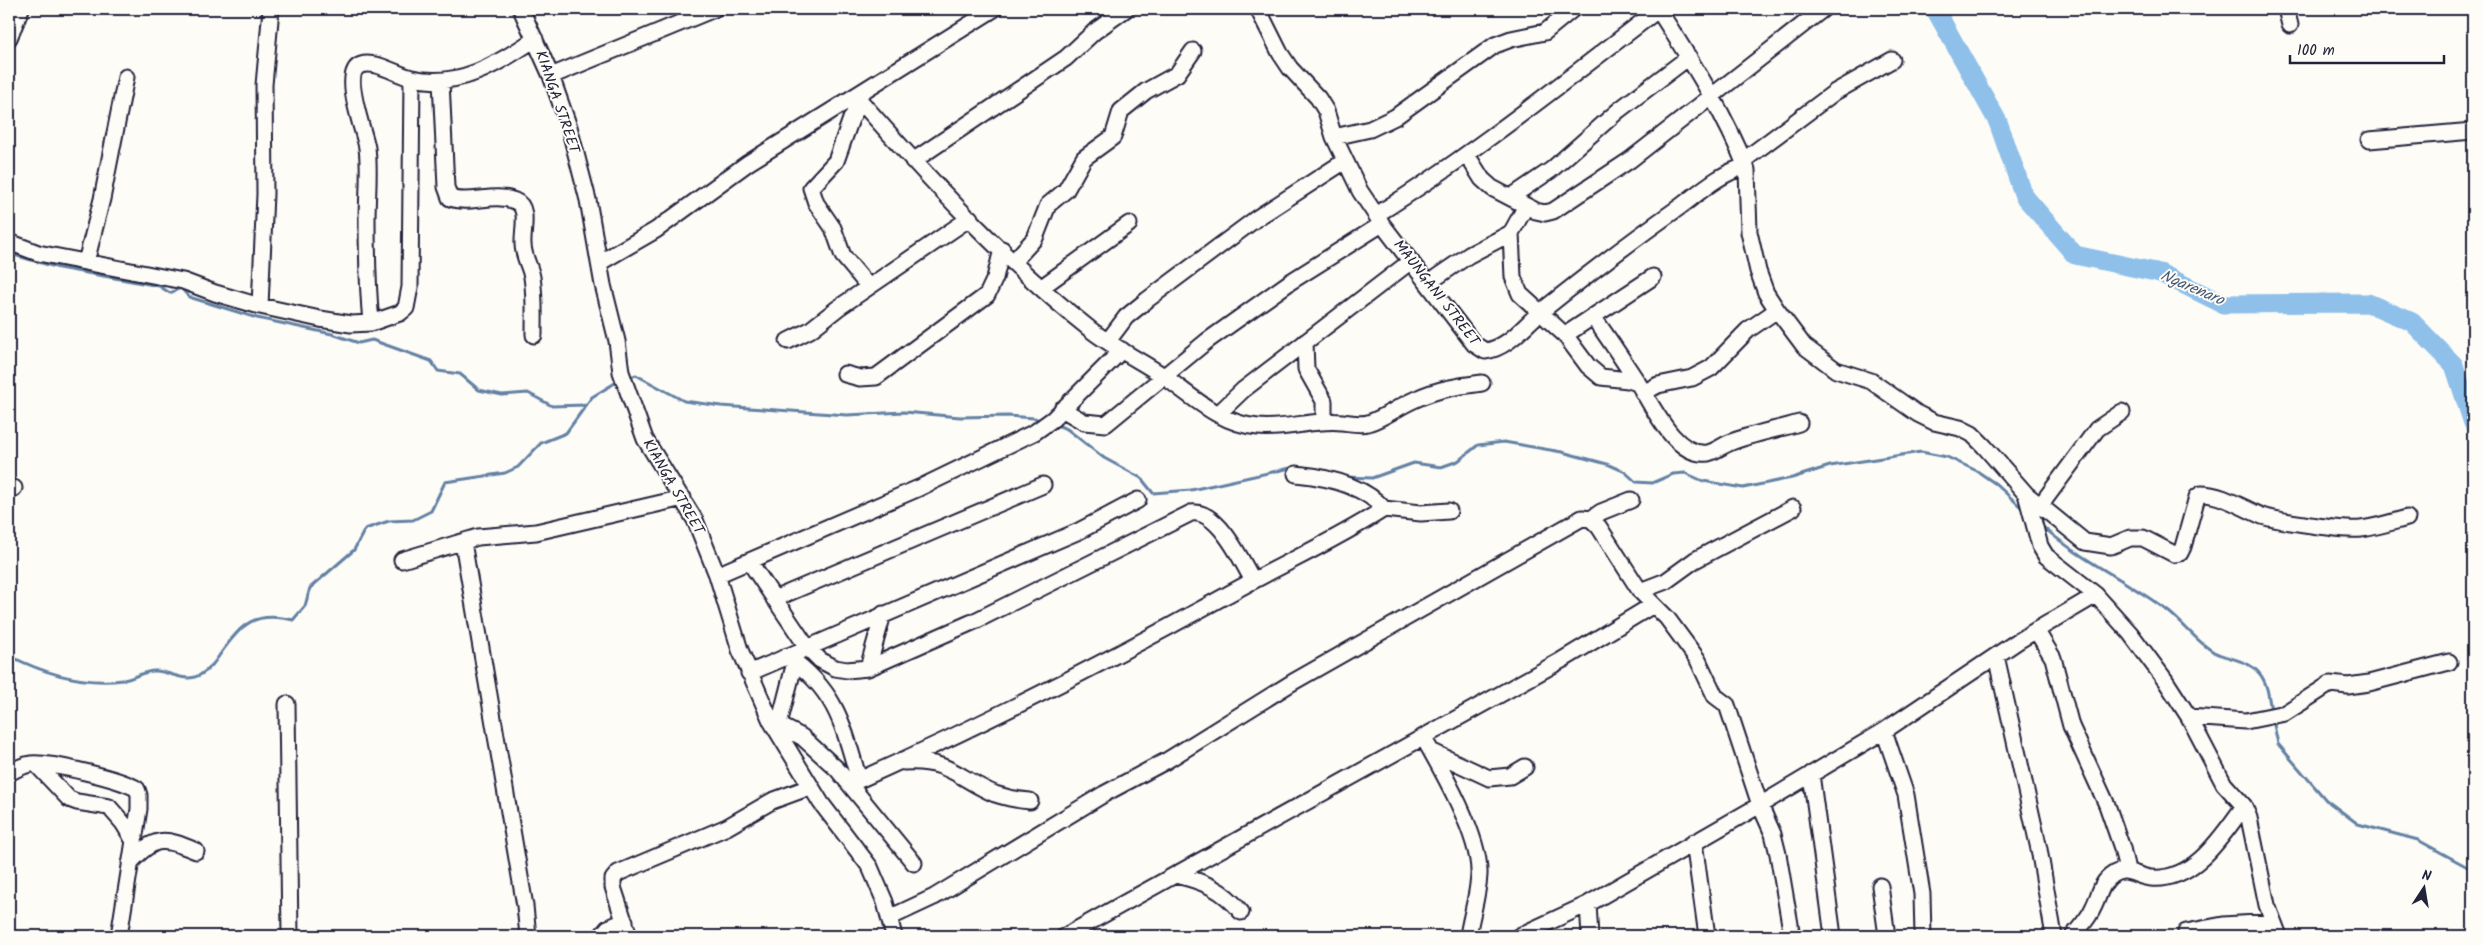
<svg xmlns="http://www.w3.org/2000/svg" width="2482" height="945" font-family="Kalam,sans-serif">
<rect width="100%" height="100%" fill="#fdfcf7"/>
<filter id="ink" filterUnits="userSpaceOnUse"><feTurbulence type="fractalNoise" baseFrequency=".02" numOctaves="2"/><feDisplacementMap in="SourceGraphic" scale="10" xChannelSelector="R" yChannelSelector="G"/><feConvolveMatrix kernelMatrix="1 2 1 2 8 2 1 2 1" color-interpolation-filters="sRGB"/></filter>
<g filter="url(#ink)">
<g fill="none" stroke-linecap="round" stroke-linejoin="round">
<!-- stream -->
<path stroke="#6381a4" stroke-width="3" d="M14 255 59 268 159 286 170 293 181 288 189 297 257 318 332 334 359 343 372 340 431 361 438 371 460 374 479 390 502 395 528 393 552 406 585 405
M628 378 636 375 684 401 721 406 847 415 904 412 960 417 1008 416 1034 418 1043 421
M1054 424 1067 429 1104 458 1141 478 1153 493 1191 490 1295 467
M1345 477 1372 478 1414 463 1441 467 1458 461 1478 445 1504 442 1562 452 1607 464 1625 472 1636 482 1652 483 1673 474 1685 473 1703 481 1743 488 1792 478 1830 466 1921 452 1947 457 1977 471 1996 484 2024 510
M2040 524C2079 560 2127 580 2169 612 2183 623 2199 644 2214 652 2228 659 2248 660 2259 673 2268 683 2269 699 2271 712
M9 661 12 657C46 674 85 685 123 680 134 679 144 670 156 671 171 672 185 683 200 675 210 669 215 662 221 653 242 623 255 611 293 620L305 606 310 588 354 550 365 529 389 521 413 520 431 511 445 482 505 473 518 467 541 443 566 433 592 397 620 380
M2273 720 2278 744 2326 800 2358 824 2418 840 2473 870"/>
<!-- river -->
<path stroke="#8ec0ea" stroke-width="19" d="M1935 9 1998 122 2024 196 2075 255 2160 273 2223 304 2368 303 2412 322 2454 365 2473 423"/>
<!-- minor casing -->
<g stroke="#22223b" stroke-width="19">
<path id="minor" d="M521 9 551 76 569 127 588 200 603 285 617 341 621 372 645 439 695 520 717 575 740 650 771 721 821 803 870 867 885 902 894 936
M1258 9 1280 53 1290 68 1318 98 1326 111 1334 137 1360 191 1382 224 1474 344 1485 351C1509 348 1525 324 1543 310 1588 274 1634 239 1681 206 1701 191 1721 173 1746 166
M1658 9C1691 61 1725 113 1747 170L1749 232 1758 271 1766 293 1777 310 1804 346 1836 370 1871 381 1918 414 1934 422 1960 428 1972 434 1984 446 2026 494 2040 546 2046 556 2096 595 2130 633 2165 680 2189 717 2224 784 2244 806 2249 818 2267 905 2279 936
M2286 9 2290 25
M9 38 21 9
M551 76 714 9
M441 81 446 187 450 198C470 205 494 192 515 201 530 207 522 231 523 244 523 256 530 266 532 277 535 296 534 316 534 335
M856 96C928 178 1005 262 1091 330 1113 347 1139 360 1162 375 1192 396 1220 424 1258 427 1286 430 1313 419 1342 422 1351 423 1360 425 1368 423 1386 417 1399 406 1416 399 1437 389 1459 386 1482 383
M861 101 851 119 836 161 811 188 816 203 833 228 843 256 869 287
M1334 137 1370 129 1395 117 1495 45 1511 39 1545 32 1573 9
M2369 140 2473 131
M1467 155 1482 179 1492 188 1536 211 1545 213 1553 211 1630 160 1823 9
M1744 160 1835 92 1892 60
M913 161 1066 58 1094 32 1126 9
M1511 197 1551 170 1619 110 1689 57
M1376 215C1475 153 1566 80 1659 9
M1511 233 1513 277 1520 294 1565 335 1588 366 1601 377 1628 380 1638 383
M9 242 38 253 183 281 215 293 260 306 320 319 351 324 371 323 400 313 406 308 410 287 412 78
M1014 261 1035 238 1048 205 1066 190 1084 158 1113 137 1121 111 1146 91 1177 74 1193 51
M86 262 102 199 126 77
M599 263 656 230 748 163 994 9
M1428 283 1469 255 1511 233 1526 206
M1042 287 1129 224
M260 306 265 194 264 85 271 9
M1593 317C1608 337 1622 359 1636 380 1651 402 1674 458 1708 453 1716 451 1722 446 1729 443 1751 434 1776 430 1799 423
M371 323C368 289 367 255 367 220 367 196 370 171 367 148 365 133 340 72 361 65 376 60 397 75 412 78 458 89 498 64 535 39
M1565 335 1653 277
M788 341 810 330 838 308 970 218
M1108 341 1126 317 1147 300 1257 218 1345 161
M1305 342 1306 369 1324 401V420
M845 374 860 378 876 377 987 295 995 278 1002 249
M1643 393 1658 385 1692 378 1711 368 1748 330 1777 310
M1062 409 1084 422 1106 424 1207 341 1290 282 1382 224
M1218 414 1243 390 1411 261
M1296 474C1326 477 1364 485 1384 509L1421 513 1449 511
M9 487 14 488
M2026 494 2085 542 2111 546 2130 538H2143L2174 554 2180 553 2183 547 2197 497 2201 494C2223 494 2242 508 2262 516 2278 521 2345 531 2361 529 2377 527 2392 522 2407 518
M2040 506 2097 429 2122 412
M1591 519 1601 512 1631 500
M463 542 525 906 528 936
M402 560 478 537 536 532 683 498
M749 561 807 647 820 660 835 668 847 670 868 668 977 620 1191 513C1218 509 1242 561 1253 581
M717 575 919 488 1035 432 1053 419 1122 350
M1640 591 1666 581 1695 560 1793 508
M774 599 1043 485
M2036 630 2053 658 2071 726 2107 805 2122 848 2127 870
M787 656C837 691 843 725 859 780
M1996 656 2039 849 2054 936
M868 668 883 614
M749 673 1079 531 1138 500
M287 704 290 936
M2189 717 2246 721 2285 713 2330 684 2348 686 2369 683 2449 662
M771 721 802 737 837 769 914 863
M779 724 795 662
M1884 731 1906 795 1922 894 1923 936
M1423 737C1442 770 1481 838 1479 875 1478 896 1471 916 1468 936
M1431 751 1489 778 1510 776 1525 767
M904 762C949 759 959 779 995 794 1007 798 1018 800 1030 801
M36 764 69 799 77 802 109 807 123 823 134 841
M9 773C16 769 23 765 31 764 50 762 121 779 137 789L139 795V809L119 936
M1811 774 1833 936
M850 784C978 727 1103 664 1225 596 1278 566 1333 542 1384 509
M1694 842 1707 936
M130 863C154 836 164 837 196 851
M1175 875C1203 881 1223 889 1241 912
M1880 886 1887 936
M1588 904 1590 936
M889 918 934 897 1104 794 1166 761 1293 682 1582 518 1591 519 1599 527 1640 591 1667 618 1698 660 1715 696 1727 705 1760 805 1773 834 1778 854 1792 936
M2186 932 2223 925 2273 922
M601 936 608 928 625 921
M629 936 613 887V879L618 873 727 827 772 801 810 787
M1065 936 1562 660 1653 605
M1519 936 1588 904 1760 805 1884 731 2018 641 2096 595
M2073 936C2080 927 2089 918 2093 908 2099 897 2101 882 2112 875 2126 865 2136 877 2151 878 2194 882 2222 836 2244 806"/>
</g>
<!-- minor -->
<use href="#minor" stroke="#fdfcf7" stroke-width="15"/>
</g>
</g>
<g text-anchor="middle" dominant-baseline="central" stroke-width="4" stroke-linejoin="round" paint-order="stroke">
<!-- street labels -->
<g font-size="15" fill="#22223b" stroke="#fdfcf7">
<text transform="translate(557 102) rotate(71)">KIANGA STREET</text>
<text transform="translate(1436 293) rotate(52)">MAUNGANI STREET</text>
<text transform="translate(673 487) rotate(60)">KIANGA STREET</text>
</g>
<!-- water labels -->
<g font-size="16" font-style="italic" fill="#485978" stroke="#fdfcf7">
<text transform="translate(2192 288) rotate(23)">Ngarenaro</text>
</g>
</g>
<!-- margin -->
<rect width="2482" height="945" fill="none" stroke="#fdfcf7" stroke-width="30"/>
<rect x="15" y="15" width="2452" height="915" fill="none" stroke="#22223b" stroke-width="2" filter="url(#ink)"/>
<!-- north arrow -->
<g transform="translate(2424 888) rotate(12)" stroke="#fdfcf7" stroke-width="4" paint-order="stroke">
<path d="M0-4L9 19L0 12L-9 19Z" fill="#22223b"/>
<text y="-8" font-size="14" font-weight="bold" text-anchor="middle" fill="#22223b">N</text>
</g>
<!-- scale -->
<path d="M2290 55v8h154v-8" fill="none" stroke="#22223b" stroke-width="2.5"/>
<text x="2297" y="55" font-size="15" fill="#22223b" stroke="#fdfcf7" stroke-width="4" paint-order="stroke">100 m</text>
</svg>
